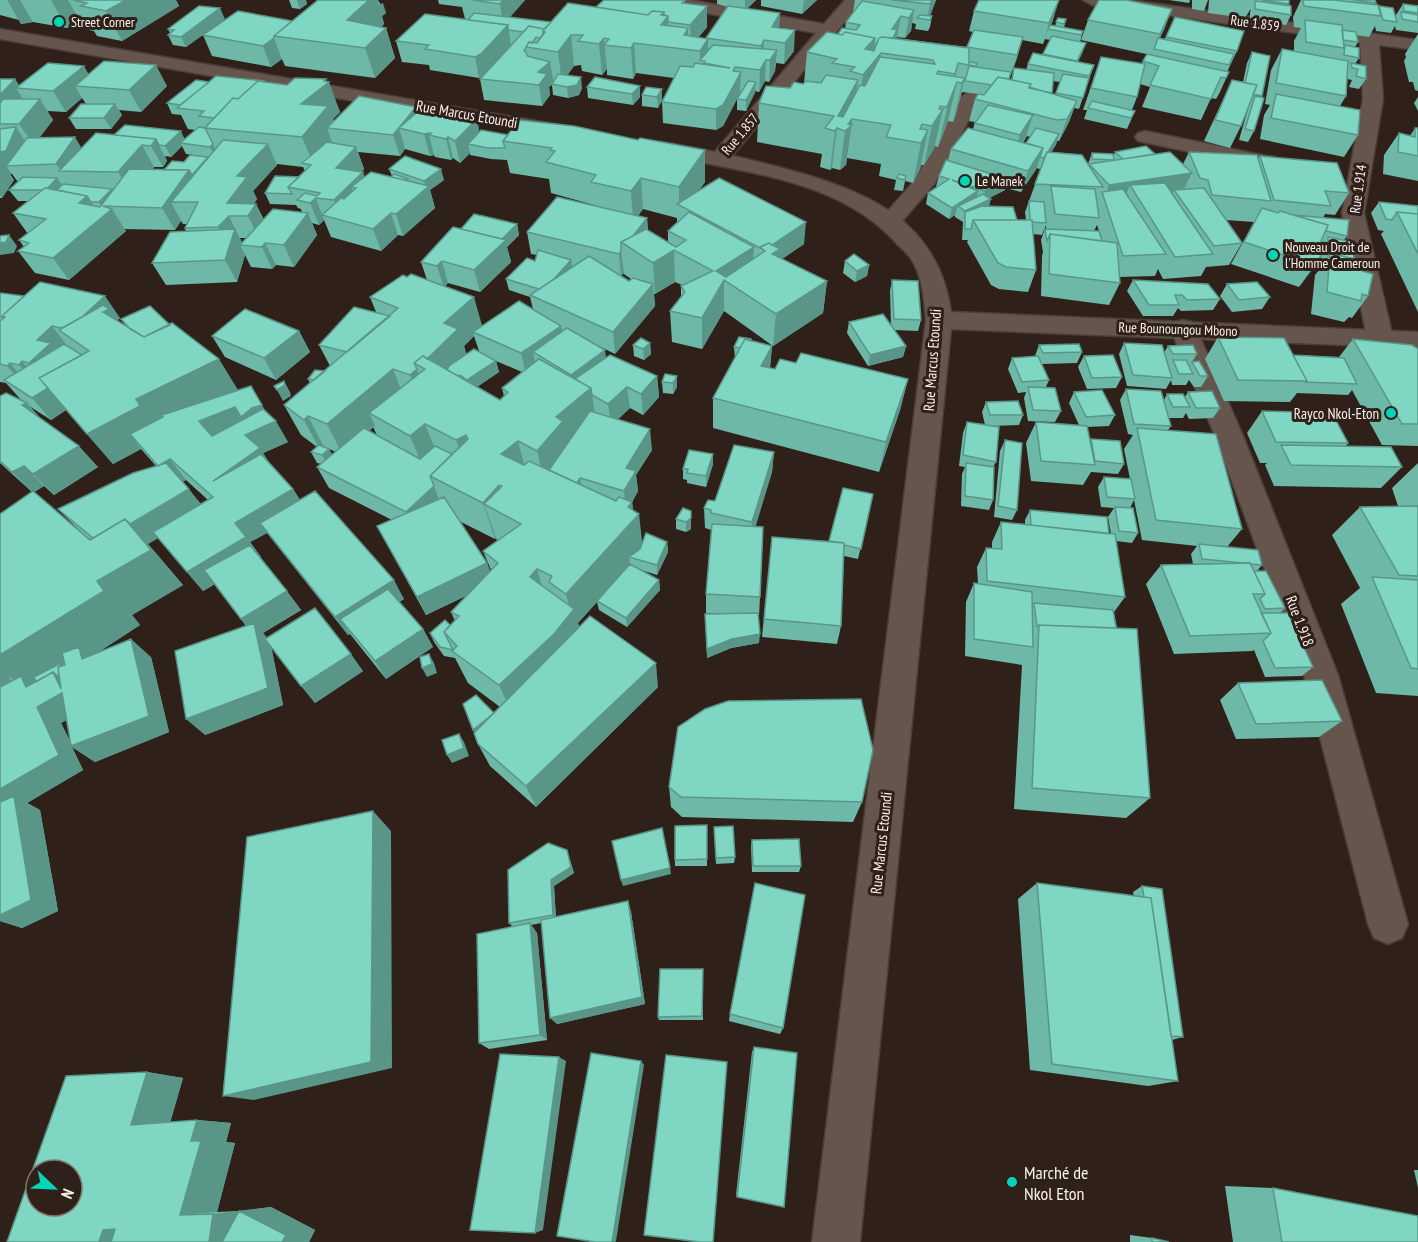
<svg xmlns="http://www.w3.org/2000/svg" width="1418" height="1242" font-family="'PT Sans Narrow',sans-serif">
<rect width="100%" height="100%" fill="#2f211a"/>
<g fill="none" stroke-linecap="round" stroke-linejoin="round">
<!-- minor casing -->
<g stroke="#493e38" stroke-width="3">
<path id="minor" d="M652 0H690L824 24 845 0H863L727 162H713L709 158 713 154 816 33 661 5Z
M1083 0H1129L1418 40V50L1379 45 1383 99 1364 213 1393 338 1389 344 1380 346 1371 344 1367 338 1342 213 1363 99 1360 42 1092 5Z
M971 91 981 97 935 183 898 226H882L879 221 915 180 961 97Z
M1145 131 1267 156 1275 157 1278 162 1275 167 1267 168 1138 141 1135 137 1138 133Z
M1183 320 1192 322 1196 328 1243 436 1338 675 1408 924 1402 938 1388 944 1374 938 1368 924 1304 675 1215 436 1170 328 1174 322Z"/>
</g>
<!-- tertiary casing -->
<g stroke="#493e38" stroke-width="3">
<path id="tertiary" d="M0 29 560 125 567 127 570 131 567 135 560 137 0 39Z
M661 142C702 149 742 157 782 168 864 190 938 218 951 312L1418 332V348L951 329 860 1242H812L926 320C924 300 923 280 913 262 910 256 903 250 898 245 838 176 737 173 654 152L651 148 654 144Z"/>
</g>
<!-- minor -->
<use href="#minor" fill="#65554c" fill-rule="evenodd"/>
<!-- tertiary -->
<use href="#tertiary" fill="#65554c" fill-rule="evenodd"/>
</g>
<!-- wall -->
<path fill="#6db8a7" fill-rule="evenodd" d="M0 0H176L179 6 122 41 97 36 94 31 84 29 80 21 67 28 33 22 21 24 19 20 0 15Z
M289 0H306L307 4 300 9 292 8Z
M319 0H378L386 13 382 16 384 24 381 27 386 28 395 58 375 78 285 66 282 59 271 67 212 56 203 35 292 21Z
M438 0H525L510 17 551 22 596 7 685 0V3L707 27 698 38 706 39 728 7 717 4V0H756L747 9 779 28 794 51 784 64 776 63 775 71 769 82 765 81 759 92 755 91 746 111 737 110V99L723 126 716 130 663 123 662 102 674 78 636 73 633 79 607 75V69L602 75 582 71 581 65 574 66 567 75 582 88 579 95 568 98 553 95 552 85 549 87 550 95 542 106 484 100 480 79 481 77 479 78 430 70 429 65 402 62 396 41 468 19H465L462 7 439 4Z
M761 0H817L802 14 761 6Z
M855 0H936L930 16H932L930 27 928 31 915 29 916 24 912 23 911 31 905 38 897 37 896 38 967 47 973 32 969 31 974 11 1053 20 1051 25 1055 26 1058 18 1066 19 1064 28 1083 31 1080 42 1086 43 1078 62 1094 65 1079 109 1074 108 1069 122 1059 141H1057L1051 152 1076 154 1088 164 1092 153 1114 155 1115 152 1155 154 1183 164 1189 152 1258 159 1260 156 1349 193 1335 215 1325 214 1323 218 1347 236 1344 240 1354 259 1362 271 1368 296 1352 318 1349 317 1344 322 1311 314 1315 275 1321 268V257L1299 287 1231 264 1254 222 1226 220 1242 243 1229 265 1206 267 1201 276 1163 279 1158 269 1155 276 1119 277 1120 283 1109 305 1041 296 1042 256 1043 252 1041 240 1045 229H1046V225L1042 235 1033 234 1036 270 1028 292 999 289 991 285 967 242 968 240H962L963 222 955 217V215L949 219 926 204 928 193 936 187 939 176 948 160 951 149 973 129 975 122 969 121 975 99 978 94 962 92 955 117 953 122 948 121 938 147 935 146 924 165H921L920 169 913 183 905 181 903 191 894 190 896 180 879 176 881 164 847 158 846 165 840 170 832 168 830 170 820 167 822 154 757 142 759 103 804 83 807 52 838 34 845 29 846 22 853 12ZM1045 39 1050 40 1042 55 1028 64 1026 70 1014 68 1011 80 1009 79 1017 58 1022 40 1043 44ZM1053 81 1060 82 1055 95 1051 94ZM1027 136 1030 137 1026 143H1023ZM1036 168 1040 169 1041 168 1025 212 1026 220H1017L989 206V198L1005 190V188L1021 192ZM1097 225 1099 231H1094Z
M1169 0H1190L1189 3Z
M1192 0H1208L1204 11 1192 9Z
M1209 0H1289L1288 6 1291 15 1286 25 1250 20V12L1251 10H1250L1245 18 1208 13Z
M1301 0H1375L1376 3 1375 5 1396 20V15L1403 4 1418 6V33L1396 30 1395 26 1391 33 1376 31 1375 26 1369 37 1356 35 1358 42 1355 47 1359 58 1355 64 1366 79 1359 89 1349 87 1352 80 1347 79 1346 96 1340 106 1358 135 1344 157 1260 139 1264 115 1270 105 1265 104 1271 70 1282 49 1294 51V41L1301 28 1294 27 1293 17Z
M1172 9 1160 38 1165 39 1175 17 1237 51 1227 72H1229L1219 94 1216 99 1211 98 1201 120 1142 107 1150 87 1140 84 1137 97 1132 110 1135 111 1127 129 1084 119 1087 110H1083L1101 57 1142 64 1143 61 1151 55 1081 40 1088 20Z
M225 19 186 47 173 45 168 35 170 33 168 29Z
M1418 34V91L1415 90 1413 82H1409L1404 61 1406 57 1405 54Z
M1252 52 1262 96 1254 131 1248 142 1239 140 1249 105 1241 126 1230 148 1204 141 1232 80 1243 82 1247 63Z
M89 74 167 86 141 112 119 110 122 115 111 129H76L69 118 86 104 82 98 66 112 47 111 53 120 39 138 81 148 114 135 185 139 195 130 188 129 181 115 172 114 167 103 209 82H266L287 85 327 81 340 112 333 119 334 121 418 112 477 119 479 131 508 135 638 140 705 150V182L699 190 804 244 782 259 827 281 823 313 773 346 724 311 702 349 672 342 670 311 681 296V286L682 285 675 282 655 294H654L655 306 615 354 597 345 606 358 657 376 659 397 643 415 630 408 618 419 652 450 636 475 638 491 632 502 633 510 642 542H667L668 552 657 575 641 570 659 580 660 590 627 627 599 610 597 602 578 623 579 627 658 687 536 807 490 766 478 744 494 713 500 707 468 683 455 658 444 656 434 642 430 633 450 625 455 621 451 612 466 596 426 615 377 526 392 520 329 488 317 467 321 464 317 463 311 452 317 447 301 435 284 405 310 383 308 379 325 371 330 366 319 345 376 312 370 297 407 277 427 280 421 262 461 229 517 224 519 235 507 247 511 262 480 292 448 283 445 286 482 326 533 309 530 297 509 290 506 279 535 261 537 255 531 254 527 232 594 206V205L551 193 549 179 510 173 507 160 491 159 470 155V153L460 163 453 158 451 160 435 157 434 155 430 156 405 149 400 156 358 152 364 169 361 172H363L364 177H391L392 176 389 169 444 180 430 190 435 208 403 236 398 235 381 251 331 237 324 220 319 225 312 223 317 235 294 267 276 265 272 269 251 267 245 255 237 282 166 285 152 263 186 232 185 228 187 224H183L181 221 175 230 124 229 126 231 69 280 35 273 18 251 24 247 19 240 28 234 13 213 28 201H18L9 190 18 182 12 174H10L14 180 2 198H0V79L19 86ZM182 146 186 154 201 156 164 170H152L154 167H163L167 161 165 156 171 157ZM277 164 303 167 305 171 299 177 265 193 270 204 296 205 298 208 301 209 302 213 264 220 256 204H254L257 199 253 191 277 165ZM643 209 677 218V222L668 231V242L648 230 647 218 638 216ZM240 238H247L242 243ZM624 273V274L631 279 629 281 621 276ZM474 336 479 351 466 354 464 346ZM496 361 522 372 502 388 504 396 500 400 477 387 499 372ZM373 427 377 435 369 431ZM324 447 336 452 332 455 329 449ZM459 521 495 539 496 538 497 541 483 551 491 570 490 571 487 563Z
M640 86V97L633 105 588 98 587 87Z
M662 89V100L658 108 642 106V95Z
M1418 97V111L1414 103Z
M1415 128H1418V181L1383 174 1384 155 1399 133 1410 136Z
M1379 202 1418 206V312L1381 234 1384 231 1378 230 1371 213Z
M845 261 869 265 867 276 855 282 843 273Z
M892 280 921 320 918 331 894 330 906 346 903 357 868 366 847 333 849 322 891 326 890 291Z
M1133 280 1220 299 1213 310 1181 311 1178 308 1173 316H1143L1127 291Z
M1227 284 1270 297 1262 309 1232 312 1220 296Z
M0 293 120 318 117 320 126 326 121 319 238 390 266 411 288 442 263 453 270 464 293 489 300 500 404 599 399 602 423 629 433 647 386 679 350 634 348 635 267 533 250 542 261 557H260L301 610 263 633 267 638 363 671 315 703 271 646 283 705 205 735 246 626 215 584 203 591 158 538 148 544 183 585 132 615 140 625 97 653 151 657 169 732 95 762 72 747 83 770 27 803 40 810 58 911 22 928 0 921V514L32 492 0 463V396L22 401 6 383 0 382ZM29 406 51 420 66 410 113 464 141 449 156 466 58 509 78 529 34 492 44 486 54 495 98 467 41 419ZM186 480 208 500 201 504 182 482ZM67 720 71 743 61 723Z
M299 331 310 352 276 380 225 357 212 336Z
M1218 337 1293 355 1339 357 1353 339 1418 349V446L1382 445 1352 390 1348 395 1297 393 1290 402 1224 401 1205 359Z
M751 339V341L772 346 770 368 775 369 796 363 908 379 900 410 879 472 713 428V398L735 358 734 347Z
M650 343 651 354 644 360 634 356 633 345Z
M1124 343 1164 353 1168 346 1197 354 1190 365H1189V366L1192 362 1208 376 1201 387H1194L1189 380 1186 385H1172L1171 380 1166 389 1127 386 1119 354Z
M1039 345 1082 352 1077 363 1041 364 1049 380 1046 387 1061 411 1055 422 1028 421 1024 398 1026 392 1018 393 1008 369 1012 358 1035 356Z
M1084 356 1122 377 1116 388 1087 389 1078 367Z
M677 376V387L673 394 663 393 662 382Z
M1126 389 1164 400 1167 394 1185 397 1188 392 1220 408 1213 418 1189 419 1186 413 1183 418H1169L1171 426 1168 430 1242 529 1227 547 1262 565 1257 571 1285 608 1280 613 1313 667 1302 676 1265 677 1254 650 1252 651 1174 654 1146 584 1161 565 1193 564 1191 554 1197 546 1142 540 1134 500 1130 508 1138 533 1132 543 1116 541 1125 597 1114 612 1150 798 1126 818 1014 809 1022 665 965 656 966 602 974 583 978 584 977 567 986 548H992V542L1001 522 1025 525V520L1030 510 1111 534 1108 517 1114 508 1101 507 1098 487 1104 477 1130 479 1124 449 1133 435 1128 434 1120 400Z
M1074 392 1115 415 1109 426 1087 427 1090 440 1091 439 1124 464 1118 474 1091 472 1083 485 1031 481 1026 443 1036 422 1079 425 1069 403Z
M986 402 1023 415 1019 425 993 426 996 462 993 467V500L989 510 961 506 962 474 965 467 959 466 963 433 967 422 985 425 982 412Z
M1262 411 1348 443 1346 446 1402 467 1381 488 1274 486 1265 465 1267 463H1260L1247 433Z
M1005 440 1017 510 1012 520 994 517 1000 451Z
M774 452 772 472 755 527 760 597 759 616V643L731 648 707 658 705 614H717L706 613V594L711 530 705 528 704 508 715 501Z
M713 454V464L706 487 687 483V480L683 479V469Z
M1418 463V696L1376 693 1341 604 1360 588 1332 535 1360 507 1398 506 1392 488Z
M873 494 858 559 844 556 841 626 837 644 762 637 772 537 829 541Z
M683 508 691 529 686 532 676 529V519Z
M1238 683 1342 721 1319 737 1236 739 1220 700Z
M669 787 862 802 853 822 682 817 671 807Z
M707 825V866H675V860Z
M714 827 735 857 734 863 716 864Z
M752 840 801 866 799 872H752L751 846Z
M569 857 574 873 554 886 556 917 628 901 631 912 645 1004 557 1024 541 923 531 925 537 933 547 1040 489 1049 479 1043 513 927 509 923Z
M1037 883 1134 896 1133 892 1142 886 1183 1037 1172 1040 1178 1081 1148 1086 1030 1070 1018 899Z
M703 969V1020H659L658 1017Z
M730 1014 783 1028 780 1034 729 1021Z
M754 1047 737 1197 736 1195 752 1052Z
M147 1072 183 1078 170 1122 197 1120 231 1123 226 1142 235 1143 217 1212 239 1211 271 1207 315 1230 309 1242H7Z
M1414 1170H1418V1188Z
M1225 1186 1273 1188 1418 1242H1233Z
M1130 1235 1152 1238 1169 1242H1130Z"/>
<!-- shaded-wall -->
<path fill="#599688" d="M7 0H20L33 22 21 24Z
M51 0H68L80 21 67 28Z
M126 0H176L179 6 122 41 106 11Z
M297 0H306L307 4 300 9Z
M369 0H378L379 5 383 3 386 13 382 16 384 24 360 47 347 20Z
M503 0H525L503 25 500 4Z
M745 0H756L745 10Z
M804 0H817L802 14Z
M932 0H936L928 20H927L930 4Z
M1059 0 1053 20 1049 29H1048L1043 44 1049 23Z
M707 6V27L691 46 690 25Z
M220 8 225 19 186 47 181 37Z
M1172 9 1164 30 1154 49 1160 34Z
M914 10 911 31 905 38 909 18Z
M664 12 668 16 669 46H662L661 15Z
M780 13 779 34 772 27Z
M901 16 897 37 896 39 894 51 892 29Z
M508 25 511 46 486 76 479 78 475 57Z
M386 28 395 58 375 78 365 48Z
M688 28 689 50 684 35Z
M795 30 794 51 784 64 785 43Z
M571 35 574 66 562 83 558 52Z
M1023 37 1017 58 1011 76 1017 55Z
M274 38 282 59 271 67 263 46Z
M604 38 607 69 602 75 599 44Z
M875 38 881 53 875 91 858 114 863 75 865 49Z
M708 39V64L705 61 700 60V82V51Z
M764 40 763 61 760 67 761 46Z
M634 43 636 73 633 79 631 48Z
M1086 43 1082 54 1073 71 1077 61Z
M777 50 775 71 769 82 770 60Z
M766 60 765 81 759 92 760 70Z
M550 62 554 83 549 87 550 95 542 106 539 85 538 72Z
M958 63 951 98 957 82 948 121 938 147 955 74Z
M156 65 167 86 141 112 129 90Z
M84 66 96 87 75 86 82 98 66 112 53 91Z
M735 67V83L741 72 740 93 723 126 716 130V109Z
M581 77 582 88 579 95 568 98 567 87Z
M965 78 955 117 953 122 962 83Z
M15 79 21 88H16L26 104 0 107V95Z
M326 79 327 83 329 82 340 112 333 119 336 129 327 128 333 145 315 168 302 137 301 104Z
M858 80 846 165 840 170 845 131 837 128 832 168 830 170 835 131 838 116Z
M756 82 755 93 746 111V100Z
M640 86V97L633 105 632 94Z
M662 89V100L658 108 657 97Z
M40 99 53 120 34 145 19 124Z
M1077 101 1069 122 1059 141 1067 119Z
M115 104 122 115 111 129 104 118Z
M940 106 938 116 943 109 934 149 924 165 932 126Z
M416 107 422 129 399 128 405 149 400 156 393 135Z
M1033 115 1026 137 1014 157 1020 135Z
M477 119 481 141 468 144 470 153 460 163 455 141Z
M16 127 30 149 6 166 12 174H10L14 180 2 198 0 195V152Z
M928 130 920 169 913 183 921 143Z
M181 131 186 142 180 143 182 146 171 157 165 146Z
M431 133 429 135 434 155 430 156 424 134Z
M1059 134 1056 145 1040 169 1044 158Z
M75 137 88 159 61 171 56 164Z
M448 137 453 158 451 160 446 139Z
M156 139 167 161 163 167 151 146Z
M213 144 218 156 216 158 210 147Z
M268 144 277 165 253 191 257 199 245 216 227 203 237 176Z
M142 145 154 167 131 194 118 172Z
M356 147 364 169 345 190 336 168Z
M1043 148 1036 170 1021 192 1028 171Z
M705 150V182L686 209 679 205V187Z
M208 157 171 202 181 221 175 230 162 208 189 170Z
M441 169 444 180 430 190 435 208 403 236 396 214 426 188 424 181Z
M363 172 370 194 351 187 359 206 341 220 334 200Z
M1192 173 1181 195 1174 190 1172 196 1130 185 1122 204 1104 198 1109 185Z
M57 178 65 189 57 198 46 190Z
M641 178 643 209 633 222 631 191Z
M1008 179 1005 190 982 202 985 191Z
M112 189 119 200 103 206 106 214 99 202Z
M978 191 975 203 958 206 955 215 949 219 952 208Z
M87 196 102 218 112 209 126 231 69 280 53 258 79 203Z
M316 198 324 220 319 225 310 203Z
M991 199 988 211 965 212 962 222 965 211Z
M256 204 266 226 259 238 248 216Z
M308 213 317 235 294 267 284 245Z
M391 213 398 235 381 251 373 229Z
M229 216 243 245H240L245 255 237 282 225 260 229 248 218 227Z
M647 218 648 240 626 246Z
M806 222 804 244 779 261 764 250Z
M517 224 519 235 507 247 511 262 480 292 474 270 499 241Z
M9 235 17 246 14 253 0 255V243Z
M265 243 276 265 272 269 262 247Z
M1330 244 1315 266 1299 287 1314 265Z
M754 247 752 279 724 280V311L702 349V318L716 271Z
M674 250 675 282 655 294 653 263Z
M621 251 624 273 621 276 619 254Z
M571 260 573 272 543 291Z
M442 261 448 283 444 288 437 266Z
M869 265 867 276 855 282 857 271Z
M827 281 823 313 773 346 776 314Z
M653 284 655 306 615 354 613 332Z
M105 296 120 318 117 321 69 330Z
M474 297 483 329 473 332 474 336 464 346 468 360 446 372 425 369 420 366 444 323Z
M52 326 69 348 47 384 29 363 37 340Z
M561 326 565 348 533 352 536 367 526 374 521 353Z
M299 331 310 352 276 380 264 358Z
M650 343 651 354 644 360 643 349Z
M772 346 769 377 761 366Z
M906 346 903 357 868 366 870 355Z
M605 350 608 372 572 384 571 375Z
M219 359 238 390 130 434 141 449 113 464 87 434 136 399Z
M22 361 41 383 38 386 19 365Z
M496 361 499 372 471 391 467 380Z
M10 363 29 385 26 387 7 366Z
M393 369 405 400 369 413 375 426 342 454 327 424Z
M417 369 428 400 421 403 410 375Z
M657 376 659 397 643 415 641 394Z
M677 376V387L673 394V383Z
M908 379 900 410 879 472 886 442Z
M284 381 290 392 291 396 283 401 277 390Z
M627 387 630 408 611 426 608 404Z
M48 388 66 410 51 420 32 398Z
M591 388 597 427 544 480 537 451 556 417Z
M27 403 46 424 22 405Z
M262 405 272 422 276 421 288 442 263 453 273 469 213 481 214 442 199 421 235 407 252 408Z
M308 416 324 447 320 450 304 420Z
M425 424 440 462 426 474 410 436Z
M650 429 652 450 636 475 638 491 631 504 632 502 634 519 639 514 643 550 629 557 630 564 578 623 582 642 513 715 499 685 571 614 566 594 626 511 624 491 626 468Z
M466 435 478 473 469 478 456 440Z
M518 441 528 479 501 454Z
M79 446 98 467 54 495 33 474Z
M329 449 335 460 328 466 322 455Z
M774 452 772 472 751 542 752 522Z
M713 454V464L706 487V476Z
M170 459 186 480 174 486 158 466Z
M24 466 44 486 33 493 12 472Z
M580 478 584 499 572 490Z
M499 485 509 518 484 504 496 538 495 539 483 503Z
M434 486 442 507 415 532 406 512Z
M189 489 205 510 148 544 183 585 132 615 140 625 91 657 62 693 85 710 61 723 72 746 131 639 151 657 169 732 95 762 72 747 83 770 27 803 40 810 58 911 22 928 0 921V789L37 707 33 693 8 676 18 691 0 703V655L97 581 130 525Z
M293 489 306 510 260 523 267 533 250 542 261 557 203 591 187 572 235 523Z
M691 511V529L686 532V522Z
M667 542 668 552 657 575V565Z
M487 563 494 582 426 615 417 597Z
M537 569 547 603 530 577Z
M394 580 404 599 351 633 340 619 350 634 348 635 335 617Z
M659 580 660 590 627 627 626 618Z
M287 591 301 610 263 633 270 641 283 705 205 735 186 719 256 637 241 619Z
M423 629 433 647 386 679 375 661Z
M760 634 759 643 731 648 707 658V649L732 639Z
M351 654 363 671 315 703 301 686Z
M429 654 434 663 437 673 427 677 422 668Z
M656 663 658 687 536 807 526 786Z
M494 713 477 738 473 730Z
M459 734 464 742 469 756 452 763 447 755Z
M373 811 391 831 392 1068 254 1100 223 1096Z
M567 850 569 857 574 873 554 886 556 920 553 915 551 880Z
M670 868 671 874 623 886 621 880Z
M628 901 631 912 645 1004 557 1024 550 1018Z
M530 923 537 933 547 1040 540 1035Z
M559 1057 566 1061 543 1230 535 1233Z
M641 1061 644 1065 616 1241 615 1242H612Z
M147 1072 183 1078 169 1127 131 1125Z
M197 1120 231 1123 226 1142 191 1141Z
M201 1141 235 1143 217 1212 180 1215Z
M271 1207 315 1230 309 1242H209L213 1214Z
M145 1225 139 1242H99L103 1230Z"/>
<!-- building -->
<path fill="#7fd6c2" stroke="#599688" stroke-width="1.5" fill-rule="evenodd" d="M73 0H126L106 11 81 6 87 3Z
M318 0H369L347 20 386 28 365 48 274 36Z
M473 0H503L500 4Z
M604 0H685L682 3 707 6 690 25 668 22V16L664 15V12L652 11 648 15 596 7Z
M892 0H932L930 4Z
M979 0H1059L1049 23 974 11Z
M1099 0H1126L1172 9 1160 34 1088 20Z
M1262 0H1289V4Z
M1303 0H1333L1378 5 1381 16 1304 6Z
M1353 0H1375L1376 3Z
M862 1 914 10 909 18 901 16 892 29 897 30 893 38 882 37 879 38 873 50 875 38 845 32 842 35 838 34 842 28 856 30 860 25 846 22Z
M1255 1 1291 6V15L1255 9Z
M568 3 648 15 652 11 664 12 661 15 668 16 661 25 688 28 684 35 708 39 700 51 634 43 631 48 604 45 609 39 604 38 599 44 578 41 583 35H571L558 52 526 47 529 42 537 43 545 32 543 31Z
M1403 4 1418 6V13L1404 11Z
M199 6 220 8 181 37 168 35 174 30 168 29Z
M728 6 780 13 772 27 795 30 785 43 764 40 761 46 706 38Z
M1379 6 1393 8 1397 22 1383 20Z
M238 11 292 21 274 36V38L263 46 203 35Z
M1401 12 1418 15V22L1402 19Z
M474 13 551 22 544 29 529 26 523 32 508 30V25L468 20Z
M425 14 508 25 481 54 475 57 425 49 429 45 396 41Z
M920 15 932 16 930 20 917 18Z
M1175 17 1244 31 1237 51 1166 37Z
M1058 18 1066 19 1064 24 1056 22Z
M1305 20 1342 25 1344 48 1306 42Z
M1050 25 1083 31 1081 35 1048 29Z
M529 26 544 29 543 31V34L540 38 536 37 532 43 529 42 524 51 526 52 527 56 550 62 538 72 547 74 539 85 480 79Z
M974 30 1023 37 1017 55 967 47Z
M1342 30 1356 32 1358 42 1343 40Z
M827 32 842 35 845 32 875 38 865 49 874 51 879 38 882 37 969 48V65L958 63 955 74 938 71 937 74 965 78 962 83 957 82 947 107 940 106 939 109H943L932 126 922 124 920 129 928 130 921 143 886 137 891 125 852 119 848 124 852 125 845 131 837 128 835 131 825 128 834 116 759 103 766 86 790 88 794 82 803 84 806 81 821 83 826 75 858 80 838 116 843 117 860 85 865 86 880 57 935 64 933 60 881 53 863 75 850 71 855 67 832 63 837 59 807 52Z
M1052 36 1086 43 1077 61 1043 54Z
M1158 38 1234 54 1229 65 1154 49Z
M713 45 777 50 770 60H766L760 70 735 67 733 71 741 72 723 105 716 109 662 102 680 66 693 67 695 63 730 68 704 63 705 61 700 60Z
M1345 45 1359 48V58L1344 55Z
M1282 49 1348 61 1346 96 1276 83Z
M1252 52 1270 56 1262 96 1253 94 1257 85 1245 83Z
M1033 53 1094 65 1089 76 1028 64Z
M1147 54 1229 72 1226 78 1221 77 1211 99 1150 85 1159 66 1143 61Z
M1101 57 1145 64 1137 97 1091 88Z
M104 61 156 65 129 90 75 86Z
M969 62 977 63 976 66 969 65Z
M48 63 84 66 53 91 16 88Z
M1351 63 1366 66V79L1356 76 1358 69 1352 68Z
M969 66 1011 72 1009 79 998 77 992 85 965 81Z
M1014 68 1054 73 1052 93 1029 88 1031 84 1012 80Z
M558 74 581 77 577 85 567 87 552 84Z
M1063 74 1089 78 1083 98 1056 93Z
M216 76 265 81H258L238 99 233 98 214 118 199 116 204 111 177 108Z
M595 77 640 86 632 94 587 87Z
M998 77 1031 84 1029 87 1077 101 1067 119 1057 120 975 99 978 94 984 95Z
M295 78 326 79 324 81 329 82 301 104 328 106 302 137 205 128 233 98 238 99 258 81 287 85Z
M0 79H15L0 95Z
M196 80 209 82 180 105 167 103Z
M1232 80 1257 85 1241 126 1215 120Z
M748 81 756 82 746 100 737 99Z
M646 87 662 89 657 97 642 95Z
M1276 94 1360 110 1358 135 1271 118Z
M359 96 416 107 393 135 327 128Z
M1255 96 1264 98 1254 131 1245 129Z
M3 99H40L19 124H0V103Z
M1092 101 1135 111 1131 118 1088 108Z
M81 104H115L104 118H69Z
M988 105 1033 115 1020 135 975 123Z
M423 107 477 119 455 141 448 137 446 139 429 135 431 133 424 134 399 128Z
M519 120 574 126 638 140 640 138 705 150 679 187 641 178 631 191 591 182 596 175 546 162 555 151 550 150 552 148 503 141Z
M125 125 181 131 165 146 159 145 156 139 114 135Z
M16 127 6 151 0 152V129Z
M199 127 205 128 213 144 210 147 180 143Z
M968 128 1043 148 1028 171 951 149Z
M1036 128 1059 134 1048 152H1047L1044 158 1040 157 1043 148 1026 143Z
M1415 128H1418V156L1398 152 1399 133 1415 137Z
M481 130 508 135 503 141 505 148H488L468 144Z
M96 133 156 139 151 146 142 145 118 172 59 171Z
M75 137 56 164 6 166 27 138Z
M223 140 268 144 237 176 247 177 227 203 256 204 248 216H229L218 227 185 228 198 202H171Z
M327 142 356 147 336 168 363 172 334 200 316 198 310 203 297 200 305 193 317 196 320 193 288 187 311 165 302 163Z
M1146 146 1155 154 1123 159 1115 152Z
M1047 152 1082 155 1103 187 1035 184Z
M1170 152 1192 173 1109 185 1089 164Z
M1189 152 1257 155 1271 201 1212 195 1208 180 1200 178Z
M1092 153 1113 154 1114 160 1092 159Z
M190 155 208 157 192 175 189 170H164L172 161 184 162Z
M405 156 441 169 424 181 389 169Z
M1260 156 1337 163 1349 193 1325 191 1331 206 1274 200Z
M946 160 1008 179 985 191 952 180 978 191 952 208 928 193 949 179 939 176Z
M129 169 189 170 162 208 103 206 112 209 53 258 18 251 29 243 19 240 46 219 13 213 45 188 87 196 79 203 100 207Z
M371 172 429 186 396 214 391 213 373 229 322 215 341 198 344 199 356 188 351 187Z
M394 174 408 179 405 180 391 177Z
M899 174 906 176 905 180 897 178Z
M275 176 299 177 288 187 292 194 265 193Z
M23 177 57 178 48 188H45L42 190H9Z
M719 178 806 222 772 245 769 243 760 247V248L677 204Z
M1165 183 1213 254 1175 257 1130 185Z
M63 184 112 189 99 202H91L87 196 57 190Z
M1051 186 1095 189 1099 218 1055 214Z
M1204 188 1242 243 1214 246 1174 190Z
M1123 189 1166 254 1123 256 1102 192Z
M983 194 991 199 965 211 958 206Z
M557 197 647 218 633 236 621 242V251L619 254 527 232Z
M1029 201 1044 202 1046 223 1032 222V220H1030Z
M1379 202 1418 206V214L1397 212 1392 220 1386 219Z
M982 206 1013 207 1017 220H973L971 229H965V212Z
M1262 208 1278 213 1280 211 1328 225 1321 241 1330 244 1314 265 1244 242Z
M273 209 308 213 284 245 265 243 262 247 240 245Z
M689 212 754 247 716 271 726 277 765 251 760 247 769 243 780 249 772 254 827 281 776 314 724 280 702 318 670 311 685 292 681 286 713 271 674 250 653 263 621 242 646 229 676 247 686 240 668 231Z
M1397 212 1418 214V254Z
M474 214 517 224 502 239 461 229Z
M1293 215 1349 220 1347 236 1326 231 1328 225Z
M973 220H1032L1036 270 1006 267 998 263Z
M453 227 506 240 474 270 442 261 437 266 421 262Z
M235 229 225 260 152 263 170 232Z
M1045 229 1099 231 1102 241 1050 234 1047 241Z
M1050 234 1117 243 1120 283 1049 274Z
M9 235 6 242 0 243V236Z
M1328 237 1353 242 1354 259 1330 253 1328 256V245L1330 244 1328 243Z
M538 250 571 260 554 279 539 289 506 279 527 258 535 261Z
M1330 253 1363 261 1362 271 1373 274 1368 296 1362 294 1361 301 1327 292Z
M854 254 869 265 857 271 845 261Z
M589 256 629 281 633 278 653 284 613 332 530 295Z
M411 274 474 297 444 323 458 329 427 359 423 356 414 363 417 369 410 375 393 369 327 424 308 416 304 420 284 405 398 308 370 297 403 275 407 277Z
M892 280 918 281 921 320 894 319Z
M1133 280 1208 284 1220 299 1187 300 1182 295H1175L1179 305H1149Z
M40 282 105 296 82 317 62 328 52 326 37 340 51 343 29 363 22 361 19 365 10 363 7 366 0 364V321L5 317 2 316Z
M1257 282 1270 297 1239 300 1227 284Z
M0 293 24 296 2 316V317L0 316Z
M519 301 561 326 521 353 473 332Z
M103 305 109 309 103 312 144 337 172 323 219 359 136 399 140 406 87 434 39 378 89 351 59 330Z
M150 306 170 325 144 337 130 329 121 319Z
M354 307 390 316 347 352 319 345Z
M245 309 299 331 264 358 212 336Z
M883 314 906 346 870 355 849 322Z
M567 328 605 350 571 375 533 352Z
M739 337 751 339V341L745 339 740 348 734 347Z
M1218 337 1284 338 1307 381 1238 380Z
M641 338 650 343 643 349 633 345Z
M745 339 772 346 761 366 775 369 780 359 796 363 801 353 908 379 886 442 713 398Z
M1353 339 1412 345 1418 349V424H1402Z
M1124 343 1162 345 1172 378 1133 375Z
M64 344 82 355 39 378 48 388 32 398 4 380Z
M1079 344 1082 352 1043 353 1039 345Z
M1193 345 1197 354H1173L1168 346Z
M474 349 496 361 467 380 460 375 458 376 447 370 449 366Z
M610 355 657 376 641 394 627 387 608 404 592 395 591 388 575 379Z
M1113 355 1122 377 1092 378 1084 356Z
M1293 355 1344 358 1357 384 1306 382 1307 381Z
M423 356 500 400 508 392 502 388 539 359 591 388 556 417 563 421 537 451 518 441 501 454 524 465 529 461 616 501 619 497 632 502 628 507 639 514 566 594 549 582 552 576 537 569 530 577 574 609 554 634 499 685 452 651 457 646 444 632 459 616 451 612 498 563 483 551 521 524 484 504 502 486 499 485 483 503 430 476 468 439 466 435 456 440 425 424 410 436 369 413 425 369 414 363Z
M1038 356 1049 380 1022 382 1012 358Z
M1173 360H1186L1193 374H1179Z
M1199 361 1208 376H1200L1192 362Z
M315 370 325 371 314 380 308 379Z
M665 374 677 376 673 383 662 382Z
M284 381 285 385 277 390 274 386Z
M251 386 262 405 252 408 241 417 235 407 199 421 202 425 212 436 263 409 276 421 245 435 260 448 213 481 261 454 293 489 235 523 246 537 187 572 153 532 213 497 170 459 158 466 130 434 163 417 162 415Z
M1028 387 1055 388 1061 411 1033 410Z
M1126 389 1161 391 1171 426 1134 424Z
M1102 390 1115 415 1086 417 1074 392Z
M1212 391 1220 408H1196L1188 392Z
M6 393 27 403 22 405 79 446 33 474 24 466 12 472 0 461V396Z
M1167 394H1183L1190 407H1173Z
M1018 401 1023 415H990L986 402Z
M590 411 650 429 626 468 636 471 624 491 580 478 577 483 549 470Z
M1262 411 1332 413 1348 443 1276 442Z
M967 422 999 427 996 462 963 455Z
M1036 422 1087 426 1095 465 1041 461Z
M364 428 420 459 435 446 452 454 430 476 434 486 406 512 317 467Z
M1137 428 1216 434 1242 529 1156 520Z
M1091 439 1120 441 1124 464 1095 461Z
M1005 440 1022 443 1017 510 998 506Z
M319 445 329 449 322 455 311 452Z
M734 445 774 452 752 522 711 513V510L704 508 708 500 715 501Z
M1281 445 1391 447 1402 467 1291 465Z
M689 450 713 454 706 476 687 473 688 469H683Z
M166 463 189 489 130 524 125 519 93 538 58 509 133 473Z
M966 463 994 467 993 500 965 496Z
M1104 477 1131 479 1135 499 1107 497Z
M843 488 873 494 861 549 844 545V543L829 541Z
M33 491 90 540 125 519 151 550 97 581 104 591 0 655V514Z
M315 491 394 580 335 617 260 523Z
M444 497 487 563 417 597 377 526Z
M1418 506V576L1399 575 1360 507Z
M1115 507 1133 508 1138 533 1119 531Z
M683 508 691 511V518L686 522 676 519Z
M1030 510 1107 517 1109 534 1031 525Z
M1001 522 1115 534 1125 597 987 581 986 548 1002 549Z
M712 524 763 527 760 597 706 594Z
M646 533 667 542 657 565 629 557 640 549Z
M772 537 844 543 841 626 764 619Z
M1199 544 1258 550 1262 565 1251 564 1250 563H1243L1202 559Z
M250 545 287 591 241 619 204 570Z
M1250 563 1265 594H1253L1271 633 1190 636 1161 565Z
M630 564 659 580 626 618 597 601Z
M1254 571H1266L1285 608 1265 609 1260 599 1265 594Z
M1372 577 1418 580V669L1411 668Z
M974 583 1032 592 1033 647 974 639Z
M388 589 423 629 375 661 340 619Z
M1034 603 1113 610 1116 628 1039 625 1038 626H1037Z
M315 608 351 654 301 686 265 639Z
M758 613 760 634 732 639 707 649 705 614Z
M1261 613H1288L1313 667 1275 668 1263 641 1271 633Z
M590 616 656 663 526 786 478 744 474 733Z
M445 620 450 625 444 632 453 650 440 647 430 633Z
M254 623 268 688 186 719 175 651Z
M1039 625 1137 629 1150 798 1032 788Z
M131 639 149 716 71 746 62 693 37 707 59 755 0 789V687L21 676 26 687 53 672 61 689 58 667 65 665 62 653 79 647 82 659Z
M429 654 432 664 422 668 420 657Z
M59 664 60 666 58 667 59 677 53 672 36 682 34 677Z
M1322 680 1342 721 1256 724 1238 683Z
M476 695 494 713 473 730 463 704Z
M861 699 873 750 862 802 681 797 669 787 678 727 705 709 728 701Z
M459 734 464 748 447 755 442 740Z
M14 796 31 900 0 915V802Z
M373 811 371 1062 223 1096 247 837Z
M707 825V859L675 860V826Z
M733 826 735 857 716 858 714 827Z
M662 828 670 868 621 880 612 841Z
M799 839 801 866H753L752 840Z
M548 843 567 850 571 867 551 880 553 915 509 923 508 870Z
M755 883 805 895 783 1028 730 1014Z
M1037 883 1151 898 1178 1081 1052 1064Z
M1142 886 1162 889 1183 1037 1171 1036 1151 898 1144 897Z
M628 901 642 997 550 1018 541 920Z
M530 923 540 1035 479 1043 477 934Z
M660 969H703L702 1016 658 1017Z
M754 1047 797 1053 784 1207 737 1197Z
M591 1053 641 1061 612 1242H595L557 1236Z
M500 1054 559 1057 535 1233 470 1230Z
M666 1055 727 1062 713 1242H700L644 1235Z
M147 1072 131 1125 197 1120 191 1141H201L180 1215 213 1214 209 1242H111L115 1229 103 1230 99 1242H7L66 1076ZM36 1170H72V1206H36Z
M1273 1188 1418 1216V1242H1282Z
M239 1211 286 1235 282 1242H222Z
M1152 1238 1169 1242H1152Z"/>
<!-- markers -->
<g fill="#03d5b6" stroke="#2f211a" stroke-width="2">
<circle cx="59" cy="22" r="6"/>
<circle cx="965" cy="181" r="6"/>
<circle cx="1273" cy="255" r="6"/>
<circle cx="1391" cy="413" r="6"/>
<circle cx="1012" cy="1182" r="6"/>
</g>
<g text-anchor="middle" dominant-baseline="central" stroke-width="6" stroke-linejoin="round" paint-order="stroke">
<!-- far-poi labels -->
<g font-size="14" fill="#faf1ec" stroke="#2f211a" text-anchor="start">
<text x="71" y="22">Street Corner</text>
<text x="977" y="181">Le Manek</text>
<text x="1285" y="247">Nouveau Droit de<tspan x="1285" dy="16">l'Homme Cameroun</tspan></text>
</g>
<!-- far-street labels -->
<g font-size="14" fill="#faf1ec" stroke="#2f211a">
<text transform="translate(1255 23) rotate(8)">Rue 1.859</text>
<text transform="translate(740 134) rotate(-50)">Rue 1.857</text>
<text transform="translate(1358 189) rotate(-82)">Rue 1.914</text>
<text transform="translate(1178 329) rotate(2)">Rue Bounoungou Mbono</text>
</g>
<!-- street labels -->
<g font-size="15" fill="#faf1ec" stroke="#2f211a">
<text transform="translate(467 114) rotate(10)">Rue Marcus Etoundi</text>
<text transform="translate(932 360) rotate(-86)">Rue Marcus Etoundi</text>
<text transform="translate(1300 621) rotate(69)">Rue 1.918</text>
<text transform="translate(881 843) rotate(-84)">Rue Marcus Etoundi</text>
</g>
<!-- poi labels -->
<g font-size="15" fill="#faf1ec" stroke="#2f211a" text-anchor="end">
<text x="1379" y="413">Rayco Nkol-Eton</text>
</g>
<!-- near-poi labels -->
<g font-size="18" fill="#faf1ec" stroke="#2f211a" text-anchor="start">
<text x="1024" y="1172">Marché de<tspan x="1024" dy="21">Nkol Eton</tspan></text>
</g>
</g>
<!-- north arrow -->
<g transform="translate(54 1188) rotate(113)"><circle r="28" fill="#2f211a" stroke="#80746e" stroke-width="1.5"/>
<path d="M0-4.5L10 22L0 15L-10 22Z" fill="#03d5b6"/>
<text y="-9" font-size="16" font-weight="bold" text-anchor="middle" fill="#faf1ec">N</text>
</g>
</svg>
